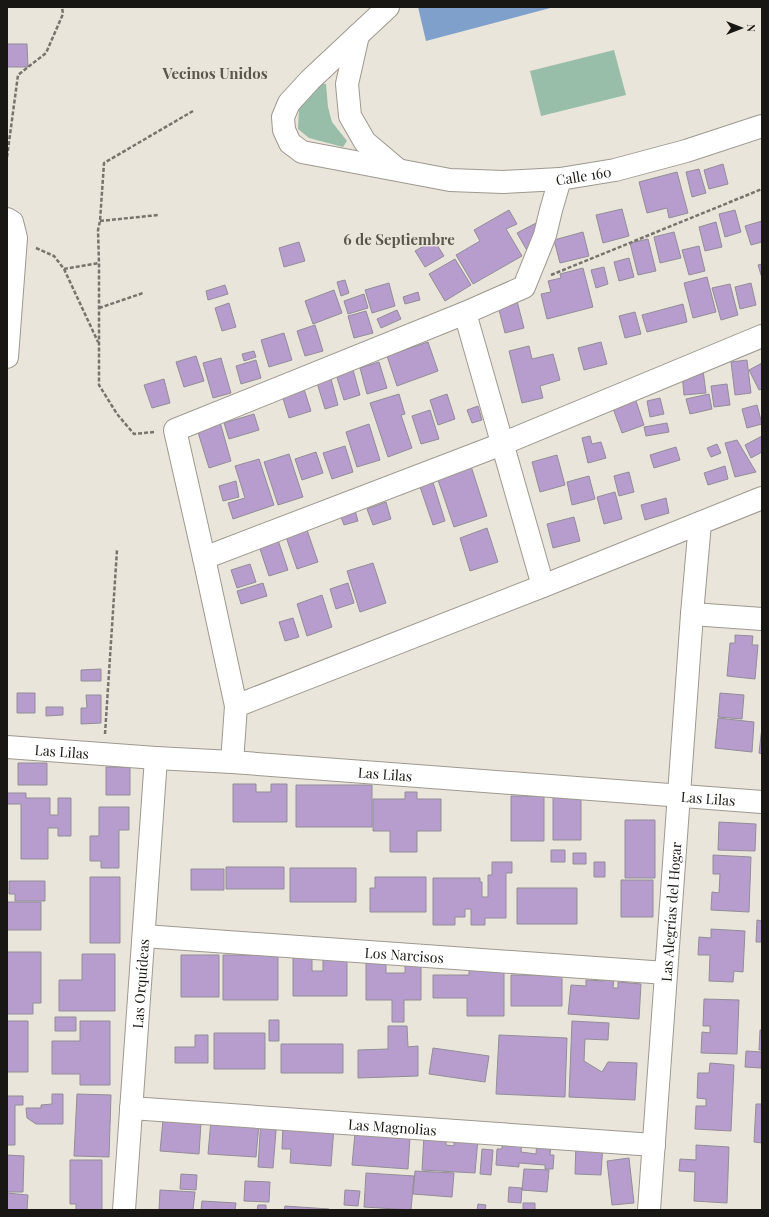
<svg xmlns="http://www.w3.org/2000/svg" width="769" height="1217" font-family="'Playfair Display',serif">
<rect width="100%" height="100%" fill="#eae5da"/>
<!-- green -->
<path fill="#98beaa" d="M614 50 626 95 541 116 530 71Z
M322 84H326L328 107 332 122 347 141 343 147 309 138 298 129 299 109Z"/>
<!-- water -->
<path fill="#7ea0ca" d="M418 7H554L426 41Z"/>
<!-- building -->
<path fill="#b69dcd" stroke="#928d97" d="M7 44H27L28 67H7Z
M723 164 728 184 709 189 704 170Z
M699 169 706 193 692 197 686 172Z
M677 172 688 213 669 218 667 208 647 213 639 182Z
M622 209 629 236 603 243 596 215Z
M509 210 517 224 506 229 522 256 473 284 456 255 480 241 474 230Z
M735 210 741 232 725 237 719 214Z
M762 221V242L751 245 745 226Z
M538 222 529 254 517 233Z
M716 222 722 247 705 251 699 227Z
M583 232 589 256 560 263 554 240Z
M674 232 681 258 660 263 654 237Z
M648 239 656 271 638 275 630 243Z
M434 240 444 256 425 267 415 251Z
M299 242 305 261 284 267 279 248Z
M699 246 705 271 689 275 682 250Z
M629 258 634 277 619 281 614 262Z
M455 259 471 285 445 301 429 274Z
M762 264V278L758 265Z
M604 267 608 284 596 288 591 270Z
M583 268 593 307 547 319 541 294 551 292 548 281 561 278 560 274Z
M707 277 716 312 693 318 684 283Z
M345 280 349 293 341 296 337 282Z
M389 283 395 306 372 313 365 290Z
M751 283 756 305 740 309 735 287Z
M730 284 738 315 721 320 712 288Z
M225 285 228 294 208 300 206 291Z
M334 290 342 313 313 324 305 301Z
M418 292 420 300 405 304 403 297Z
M364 294 368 308 348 314 344 301Z
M517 301 524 328 505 333 498 306Z
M229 303 236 327 222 331 215 308Z
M683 304 687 322 647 332 642 315Z
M397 310 401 319 381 328 377 319Z
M366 311 373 333 354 338 348 316Z
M635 312 641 334 625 338 619 316Z
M315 325 323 351 305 356 297 331Z
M284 333 292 360 269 367 261 340Z
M428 342 438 371 397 386 387 356Z
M601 342 607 364 584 370 578 348Z
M529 346 532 359 553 354 560 380 540 386 543 398 522 403 509 351Z
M254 351 256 357 244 361 242 354Z
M196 356 204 381 184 387 176 362Z
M221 358 231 393 213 398 203 363Z
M256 360 261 378 241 384 236 366Z
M747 360 751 393 735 395 731 362Z
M379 362 387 388 367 394 360 368Z
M762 363V389L759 390 749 370Z
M352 366 360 395 344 400 335 371Z
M703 370 706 393 684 395 682 373Z
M164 379 170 403 152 408 144 385Z
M331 379 338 405 325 409 317 383Z
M727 384 730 405 714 407 711 386Z
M304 389 311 411 289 418 282 395Z
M399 394 405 414 401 415 412 448 388 457 370 403Z
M447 394 455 419 438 425 430 400Z
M709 394 712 409 690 414 686 399Z
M634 395 644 425 622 433 611 403Z
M660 398 664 414 650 417 647 401Z
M757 405 762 424 747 428 742 409Z
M478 406 482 420 472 423 467 410Z
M430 410 439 439 421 444 412 416Z
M254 414 259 430 229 439 224 423Z
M220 422 231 461 209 468 197 429Z
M667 423 669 432 646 436 644 427Z
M369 424 380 460 357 467 346 432Z
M590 436 592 444 601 442 606 458 588 463 582 438Z
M762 436V452L751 458 745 445Z
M737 440 756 472 735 477 725 443Z
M717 444 721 453 711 457 707 448Z
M345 446 353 472 332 479 323 453Z
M676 447 680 460 654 468 650 455Z
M316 452 323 473 302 480 295 459Z
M289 454 303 497 278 505 264 462Z
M557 455 565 485 540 492 532 462Z
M259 459 274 505 233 519 228 503 245 498 235 466Z
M470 463 487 516 454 527 436 474Z
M725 466 728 479 708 485 704 473Z
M629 472 634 492 619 496 614 476Z
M430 473 445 521 433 525 417 478Z
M589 476 595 499 572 505 567 482Z
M236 481 239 497 223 501 219 486Z
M615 492 622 519 604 524 597 497Z
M666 498 669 513 645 520 641 505Z
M386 502 391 519 373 525 367 509Z
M354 507 358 521 344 525 339 512Z
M574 517 580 541 553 548 547 524Z
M305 524 318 562 297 569 284 531Z
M487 528 498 562 470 571 460 538Z
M276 534 288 570 269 576 257 540Z
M373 563 386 603 360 612 347 571Z
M250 564 256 582 237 588 231 570Z
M263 583 267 596 241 604 237 591Z
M348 583 354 603 336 609 330 589Z
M322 595 332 627 307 636 297 604Z
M293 618 299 637 285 641 279 622Z
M735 635 753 636 752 645H758L755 679 727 676 730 643H735Z
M101 669V681H81V670Z
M17 693H35V713H17Z
M720 693 744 695 742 719 718 717Z
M86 695H101V723L81 724V708H87Z
M46 707H63V715L46 716Z
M718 718 754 722 752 752 715 748Z
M762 727V754L759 753Z
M18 763H47V785H18Z
M106 767H130V795H106Z
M233 784H256V792H271V784H287V822H233Z
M296 785H372V827H296Z
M405 792H417V799H441V831H417V852H390V831H373V799H405Z
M7 793H26V798H50V815H58V798H71V836H58V828H48V859H21V804H7Z
M553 793H581V840H553Z
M511 796H544V841H511Z
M99 807H129V830H119V868H101V861H90V836H99Z
M625 820H655V878H625Z
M719 822 756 824 755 851 718 850Z
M551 850H565V862H551Z
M573 853H586V864H573Z
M713 855 751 857 749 912 711 910 712 892 719 893 720 874H713Z
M492 862H512V873H506V918H485V925H471V909H465V917H455V925H433V878H480V882H482V897H488V875H492Z
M594 862H605V877H594Z
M226 867H284V889H226Z
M290 868H356V902H290Z
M191 869H224V890H191Z
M90 877H120V943H90Z
M375 877H426V912H370V888H375Z
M621 880H653V917H621Z
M9 881H45V901H15V894H9Z
M517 888H577V924H517Z
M7 902H41V930H7Z
M757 920 762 921V942H756Z
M711 929 745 931 743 972 734 971 733 982 709 981 710 955H698L699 937 711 938Z
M7 952H41V1003H33V1014H7Z
M82 954H115V1011H59V980H82Z
M181 955H219V997H181Z
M223 955H278V1000H223Z
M293 956H312V971H323V956H347V996H293Z
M366 961H386V973H405V961H421V1000H404V1022H392V1000H366Z
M469 963H504V1016H467V998H433V975H469Z
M604 974 614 975 613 988H618V982L641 984 639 1019 568 1014 571 985 586 986V980L604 981Z
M511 975H562V1006H511Z
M704 999 739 1000 737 1054 701 1053 702 1032 710 1033V1026H703Z
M55 1017H76V1031H55Z
M269 1020H279V1041H269Z
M7 1021H28V1072H7Z
M80 1021H110V1085H80V1074H52V1041H80Z
M572 1021 609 1023 608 1040 585 1039 584 1061 602 1072 608 1062 637 1063 635 1100 569 1097Z
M388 1026H407L408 1047 418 1046V1076L358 1078V1050L388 1049Z
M760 1030H762V1050H759Z
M214 1033H265V1069H214Z
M195 1035H208V1063H175V1047H195Z
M499 1035 567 1038 565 1097 496 1094Z
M281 1044H343V1073H281Z
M433 1048 489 1056 485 1082 429 1074Z
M746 1051 762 1052 761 1068 745 1067Z
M710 1063 734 1065 731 1131 695 1129 696 1106H706V1099L697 1098 698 1073H709Z
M52 1094H63V1124H36L27 1118 26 1108H41V1105L52 1104Z
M77 1094 111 1095 109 1157 74 1156Z
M7 1096H23V1105H15V1145H7Z
M756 1104H762V1143L754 1142Z
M261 1118 277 1119 273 1168 258 1167Z
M163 1120 201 1123 199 1154 160 1151Z
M211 1120 259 1124 256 1157 208 1154Z
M283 1124 334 1127 331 1166 290 1163 291 1149H282Z
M355 1133 410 1137 408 1169 352 1165Z
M424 1135 446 1137V1145L454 1146V1138L478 1139 475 1173 422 1170Z
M502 1140 522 1142 521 1152 536 1154 537 1142 551 1144 550 1155H554L553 1169H545V1165L519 1163V1167L496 1165 497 1149H502Z
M576 1142 603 1144 601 1175 575 1174Z
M696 1145 729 1147 727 1203 694 1201 695 1172 679 1171 680 1159 696 1160Z
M482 1149 493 1150 491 1175 480 1174Z
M7 1155 24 1156 23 1192H7Z
M629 1158 634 1203 612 1205 607 1161Z
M70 1160H102V1210H76V1204H70Z
M524 1169 549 1170 547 1192 522 1190Z
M415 1171 454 1173 452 1197 413 1194Z
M366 1173 414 1176 411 1210 364 1207Z
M181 1174 197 1175 196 1190 180 1189Z
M245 1181 270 1182 269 1202 244 1201Z
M509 1187 522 1188 521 1203 508 1202Z
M160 1190 195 1192 193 1210H159Z
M345 1190 360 1191 358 1206 344 1205Z
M7 1193 28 1195 27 1210H7Z
M202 1201 236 1203 235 1210H201Z
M523 1203H535V1210H523Z
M478 1204 486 1205 485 1210H477Z
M258 1205H266V1210H257Z
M285 1206 329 1209V1210H284Z"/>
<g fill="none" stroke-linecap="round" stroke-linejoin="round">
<!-- minor casing -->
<g stroke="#9e998f" stroke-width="24">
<g id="minor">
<path d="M7 219 12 222 16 238 7 357"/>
<path d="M465 313 543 586"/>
<path d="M204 558 502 444 762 336"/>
<path d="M692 614 762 619"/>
<path d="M236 706 204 558 175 430 465 313 524 287 545 235 551 210 560 179"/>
<path id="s1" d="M7 747 156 758 232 762 762 802"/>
<path d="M232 762 236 706 543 586 762 498"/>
<path id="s2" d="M144 936 666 973"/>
<path id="s3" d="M131 1108 654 1145"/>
<path id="s4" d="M124 1210 156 758"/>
<path id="s5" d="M649 1210 692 614 700 523"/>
</g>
</g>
<!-- secondary casing -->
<g stroke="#9e998f" stroke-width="24">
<g id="secondary">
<path id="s6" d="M388 7 310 80 289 103 283 117 284 130 290 143 302 152 450 180 503 182 560 179 615 170 686 151 762 126"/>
<path d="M358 35 347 84 350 116 365 142 397 169"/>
</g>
</g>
<!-- path -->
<path stroke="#77746d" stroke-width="2.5" stroke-dasharray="4 2" stroke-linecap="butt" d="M7 157 18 75 46 53 63 14 62 7
M100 221 158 215
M36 248 54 256 64 269 99 263
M64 269 98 342
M551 275 762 189
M99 308 143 293
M154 432 134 434 117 414 99 385V263L98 230 100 221 104 163 193 111
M105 734 117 550"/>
<!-- minor -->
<use href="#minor" stroke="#fff" stroke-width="22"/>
<!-- secondary -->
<use href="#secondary" stroke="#fff" stroke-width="22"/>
</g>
<g text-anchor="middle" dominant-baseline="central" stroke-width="3" stroke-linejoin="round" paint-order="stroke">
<!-- street labels -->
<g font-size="14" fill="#191713" stroke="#eae5da">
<text stroke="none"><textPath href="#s6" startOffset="480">Calle 160</textPath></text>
<text stroke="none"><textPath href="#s1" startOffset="55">Las Lilas</textPath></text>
<text stroke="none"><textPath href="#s1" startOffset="379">Las Lilas</textPath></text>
<text stroke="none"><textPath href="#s1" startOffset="703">Las Lilas</textPath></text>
<text stroke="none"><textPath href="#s5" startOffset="299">Las Alegrías del Hogar</textPath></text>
<text stroke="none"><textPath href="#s2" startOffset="261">Los Narcisos</textPath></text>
<text stroke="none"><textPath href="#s4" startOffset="227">Las Orquídeas</textPath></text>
<text stroke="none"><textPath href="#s3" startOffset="262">Las Magnolias</textPath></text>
</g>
<!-- neighbourhood labels -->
<g font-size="15" font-weight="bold" fill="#5b564d" stroke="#eae5da">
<text x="215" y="73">Vecinos Unidos</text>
<text x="399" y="239">6 de Septiembre</text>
</g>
</g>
<!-- border -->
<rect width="769" height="1217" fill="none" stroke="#191713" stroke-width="16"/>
<!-- north arrow -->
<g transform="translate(741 28) rotate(90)" stroke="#eae5da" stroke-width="3" paint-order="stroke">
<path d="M0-3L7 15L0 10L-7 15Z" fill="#191713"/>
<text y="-6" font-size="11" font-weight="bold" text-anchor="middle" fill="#191713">N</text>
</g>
</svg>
